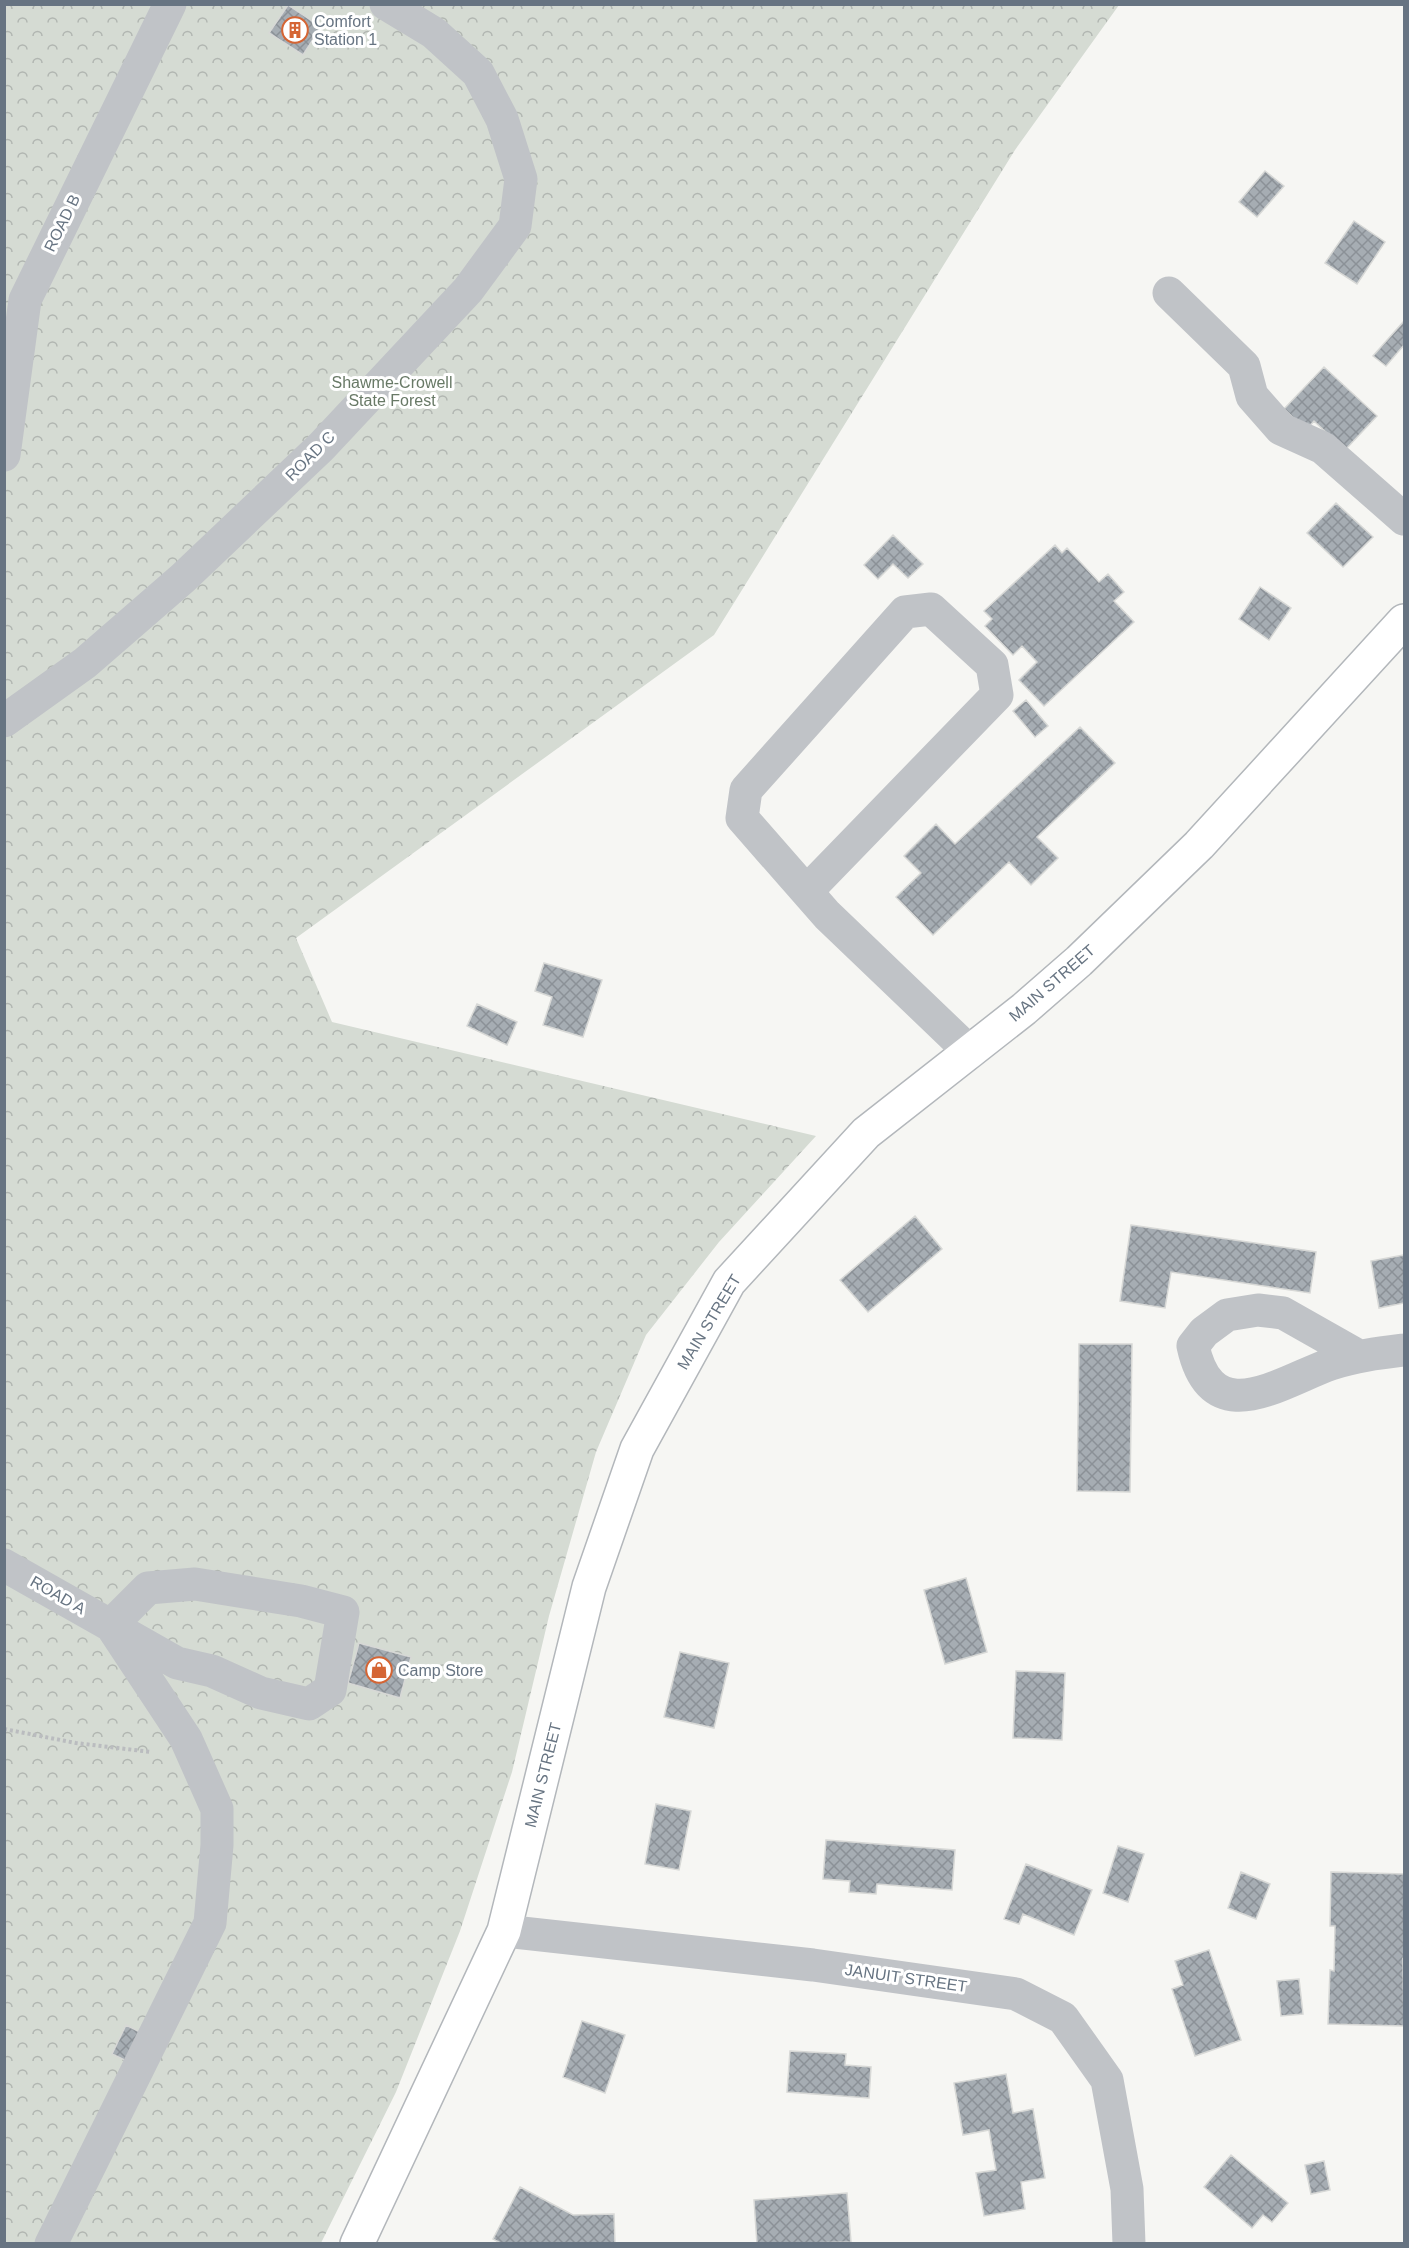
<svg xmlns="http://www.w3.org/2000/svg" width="1409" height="2248" font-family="Helvetica,sans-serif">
<defs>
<pattern id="forest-crowns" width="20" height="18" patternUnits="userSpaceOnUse" patternTransform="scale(1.5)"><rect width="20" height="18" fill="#d5dbd3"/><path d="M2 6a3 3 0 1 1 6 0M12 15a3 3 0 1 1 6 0" fill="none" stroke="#b1b6b1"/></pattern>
<pattern id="building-cross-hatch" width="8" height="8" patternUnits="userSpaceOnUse" patternTransform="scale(1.5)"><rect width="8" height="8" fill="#a6adb3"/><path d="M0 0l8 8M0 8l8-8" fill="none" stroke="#8b9197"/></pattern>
</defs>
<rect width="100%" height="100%" fill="#f6f6f3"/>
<!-- forest -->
<path fill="url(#forest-crowns)" d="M5 5H1119L1015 150 714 635 296 938 332 1022 816 1136 719 1242 646 1335 596 1452 549 1616 512 1772 460 1931 396 2092 321 2243 5 2244Z"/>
<!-- building -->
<path fill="url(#building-cross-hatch)" stroke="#d7d8d6" stroke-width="1.5" d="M288 5 321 27 303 55 269 33Z
M1265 171 1284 186 1257 217 1239 202Z
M1354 221 1385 242 1357 284 1325 263Z
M1404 321V345L1386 366 1373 356Z
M1324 367 1377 416 1345 450 1314 421 1306 430 1284 409Z
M1336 503 1373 537 1343 567 1307 533Z
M893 535 923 564 908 578 893 564 878 579 864 565Z
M1055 545 1062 553 1067 548 1099 582 1108 574 1124 592 1114 601 1134 622 1044 706 1019 680 1037 662 1022 646 1013 655 985 626 992 619 984 611Z
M1260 587 1291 608 1269 640 1239 619Z
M1026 700 1048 726 1035 737 1013 711Z
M1080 727 1115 763 1037 837 1058 858 1031 885 1009 862 933 935 896 897 921 873 904 856 936 824 955 844Z
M544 963 602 980 583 1037 543 1025 552 997 535 991Z
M477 1004 517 1022 507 1045 467 1026Z
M915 1216 942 1249 868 1312 840 1280Z
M1131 1225 1316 1252 1310 1293 1171 1272 1165 1308 1120 1301Z
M1404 1255V1303L1379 1308 1371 1261Z
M1079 1344H1132L1130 1492 1077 1491Z
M966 1578 987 1652 945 1664 924 1590Z
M359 1643 411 1657 400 1698 348 1683Z
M680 1652 729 1663 714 1728 664 1717Z
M1016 1671 1065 1673 1062 1740 1013 1738Z
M656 1804 691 1811 679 1870 645 1864Z
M826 1840 955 1850 952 1890 877 1884 876 1894 849 1892 850 1881 823 1879Z
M1118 1846 1144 1854 1128 1902 1103 1893Z
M1026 1864 1092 1890 1074 1935 1023 1914 1019 1924 1004 1919Z
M1241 1872 1270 1884 1256 1919 1228 1908Z
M1331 1872 1404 1874V1960L1403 1959 1404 2026 1328 2024 1330 1970 1334 1971 1335 1926H1330Z
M1209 1950 1241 2040 1195 2056 1172 1989 1183 1985 1175 1961Z
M1299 1979 1303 2014 1281 2016 1277 1981Z
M582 2021 625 2035 605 2093 563 2077Z
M126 2025 150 2037 137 2066 112 2054Z
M790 2051 846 2054 845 2065 871 2067 869 2098 787 2092Z
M1006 2074 1013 2113 1033 2109 1045 2178 1021 2182 1025 2209 984 2216 976 2173 996 2170 989 2130 963 2135 954 2083Z
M1231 2155 1288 2203 1272 2222 1263 2215 1252 2228 1204 2187Z
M1324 2161 1330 2190 1311 2194 1305 2165Z
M520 2187 573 2215 614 2214 615 2244H502L493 2239Z
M847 2193 851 2242 757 2244 754 2200Z"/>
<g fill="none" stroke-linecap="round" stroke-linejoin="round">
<!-- major casing -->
<g stroke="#b3b7bb" stroke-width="36">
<path id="major" d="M357 2244 504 1931 589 1587 637 1449 729 1282 866 1133 1024 1009 1079 961 1199 845 1404 621"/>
</g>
<!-- path -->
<path stroke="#babcbf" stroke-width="4" stroke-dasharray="3 3" stroke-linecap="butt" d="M4 1729 76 1743 151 1752"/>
<!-- minor -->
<path stroke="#c0c3c7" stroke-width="33" d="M1169 293 1244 366 1252 396 1281 429 1323 448 1404 519
M4 455 25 300 170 4
M4 721 85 663 183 578 321 447 468 290 515 226 521 179 502 119 478 73 434 33 386 4
M807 891 997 695 992 665 931 609 905 612 746 790 742 818 827 915 970 1052
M1359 1356 1283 1313 1258 1310 1227 1315 1204 1332 1193 1346C1212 1433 1280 1382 1331 1364 1355 1356 1380 1353 1404 1350
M4 1565 177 1663 212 1671 261 1693 309 1704 330 1690 343 1612 301 1601 195 1584 148 1588 111 1625
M504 1931 813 1965 1016 1994 1063 2018 1107 2080 1127 2189 1129 2244
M51 2244 210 1923 217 1845V1809L186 1739 114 1630"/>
<!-- major -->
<use href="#major" stroke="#fff" stroke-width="33"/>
</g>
<!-- icons -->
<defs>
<g id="building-ring" transform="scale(1.35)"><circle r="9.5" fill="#fff" stroke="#d56534" stroke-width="1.5"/><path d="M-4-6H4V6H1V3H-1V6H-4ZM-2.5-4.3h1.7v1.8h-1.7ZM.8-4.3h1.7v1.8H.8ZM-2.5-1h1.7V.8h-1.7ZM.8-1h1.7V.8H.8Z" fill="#d56534"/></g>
<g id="shop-ring" transform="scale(1.35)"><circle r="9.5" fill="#fff" stroke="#d56534" stroke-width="1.5"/><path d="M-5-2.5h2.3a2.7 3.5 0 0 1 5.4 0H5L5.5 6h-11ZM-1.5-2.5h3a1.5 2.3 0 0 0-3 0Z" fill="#d56534"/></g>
</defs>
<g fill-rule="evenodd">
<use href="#building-ring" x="295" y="30"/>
<use href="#shop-ring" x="379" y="1670"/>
</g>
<g text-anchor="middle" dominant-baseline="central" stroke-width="6" stroke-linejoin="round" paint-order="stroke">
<!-- poi labels -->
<g font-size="16" fill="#677482" stroke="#fff" text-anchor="start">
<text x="314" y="21">Comfort<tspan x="314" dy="18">Station 1</tspan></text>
<text x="398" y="1670">Camp Store</text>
</g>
<!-- street labels -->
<g font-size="16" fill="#677482" stroke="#fff">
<text transform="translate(62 223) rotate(-64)">ROAD B</text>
<text transform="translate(310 456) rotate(-45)">ROAD C</text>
<text transform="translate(1052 983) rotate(-41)">MAIN STREET</text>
<text transform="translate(709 1322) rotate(-59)">MAIN STREET</text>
<text transform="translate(58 1595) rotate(30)">ROAD A</text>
<text transform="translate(543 1775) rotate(-76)">MAIN STREET</text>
<text transform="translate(906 1978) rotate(8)">JANUIT STREET</text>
</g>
<!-- park labels -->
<g font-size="16" fill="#687966" stroke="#fff">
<text x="392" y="382">Shawme-Crowell<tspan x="392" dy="18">State Forest</tspan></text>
</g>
</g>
<!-- border -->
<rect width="1409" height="2248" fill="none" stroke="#677482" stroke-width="12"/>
</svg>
